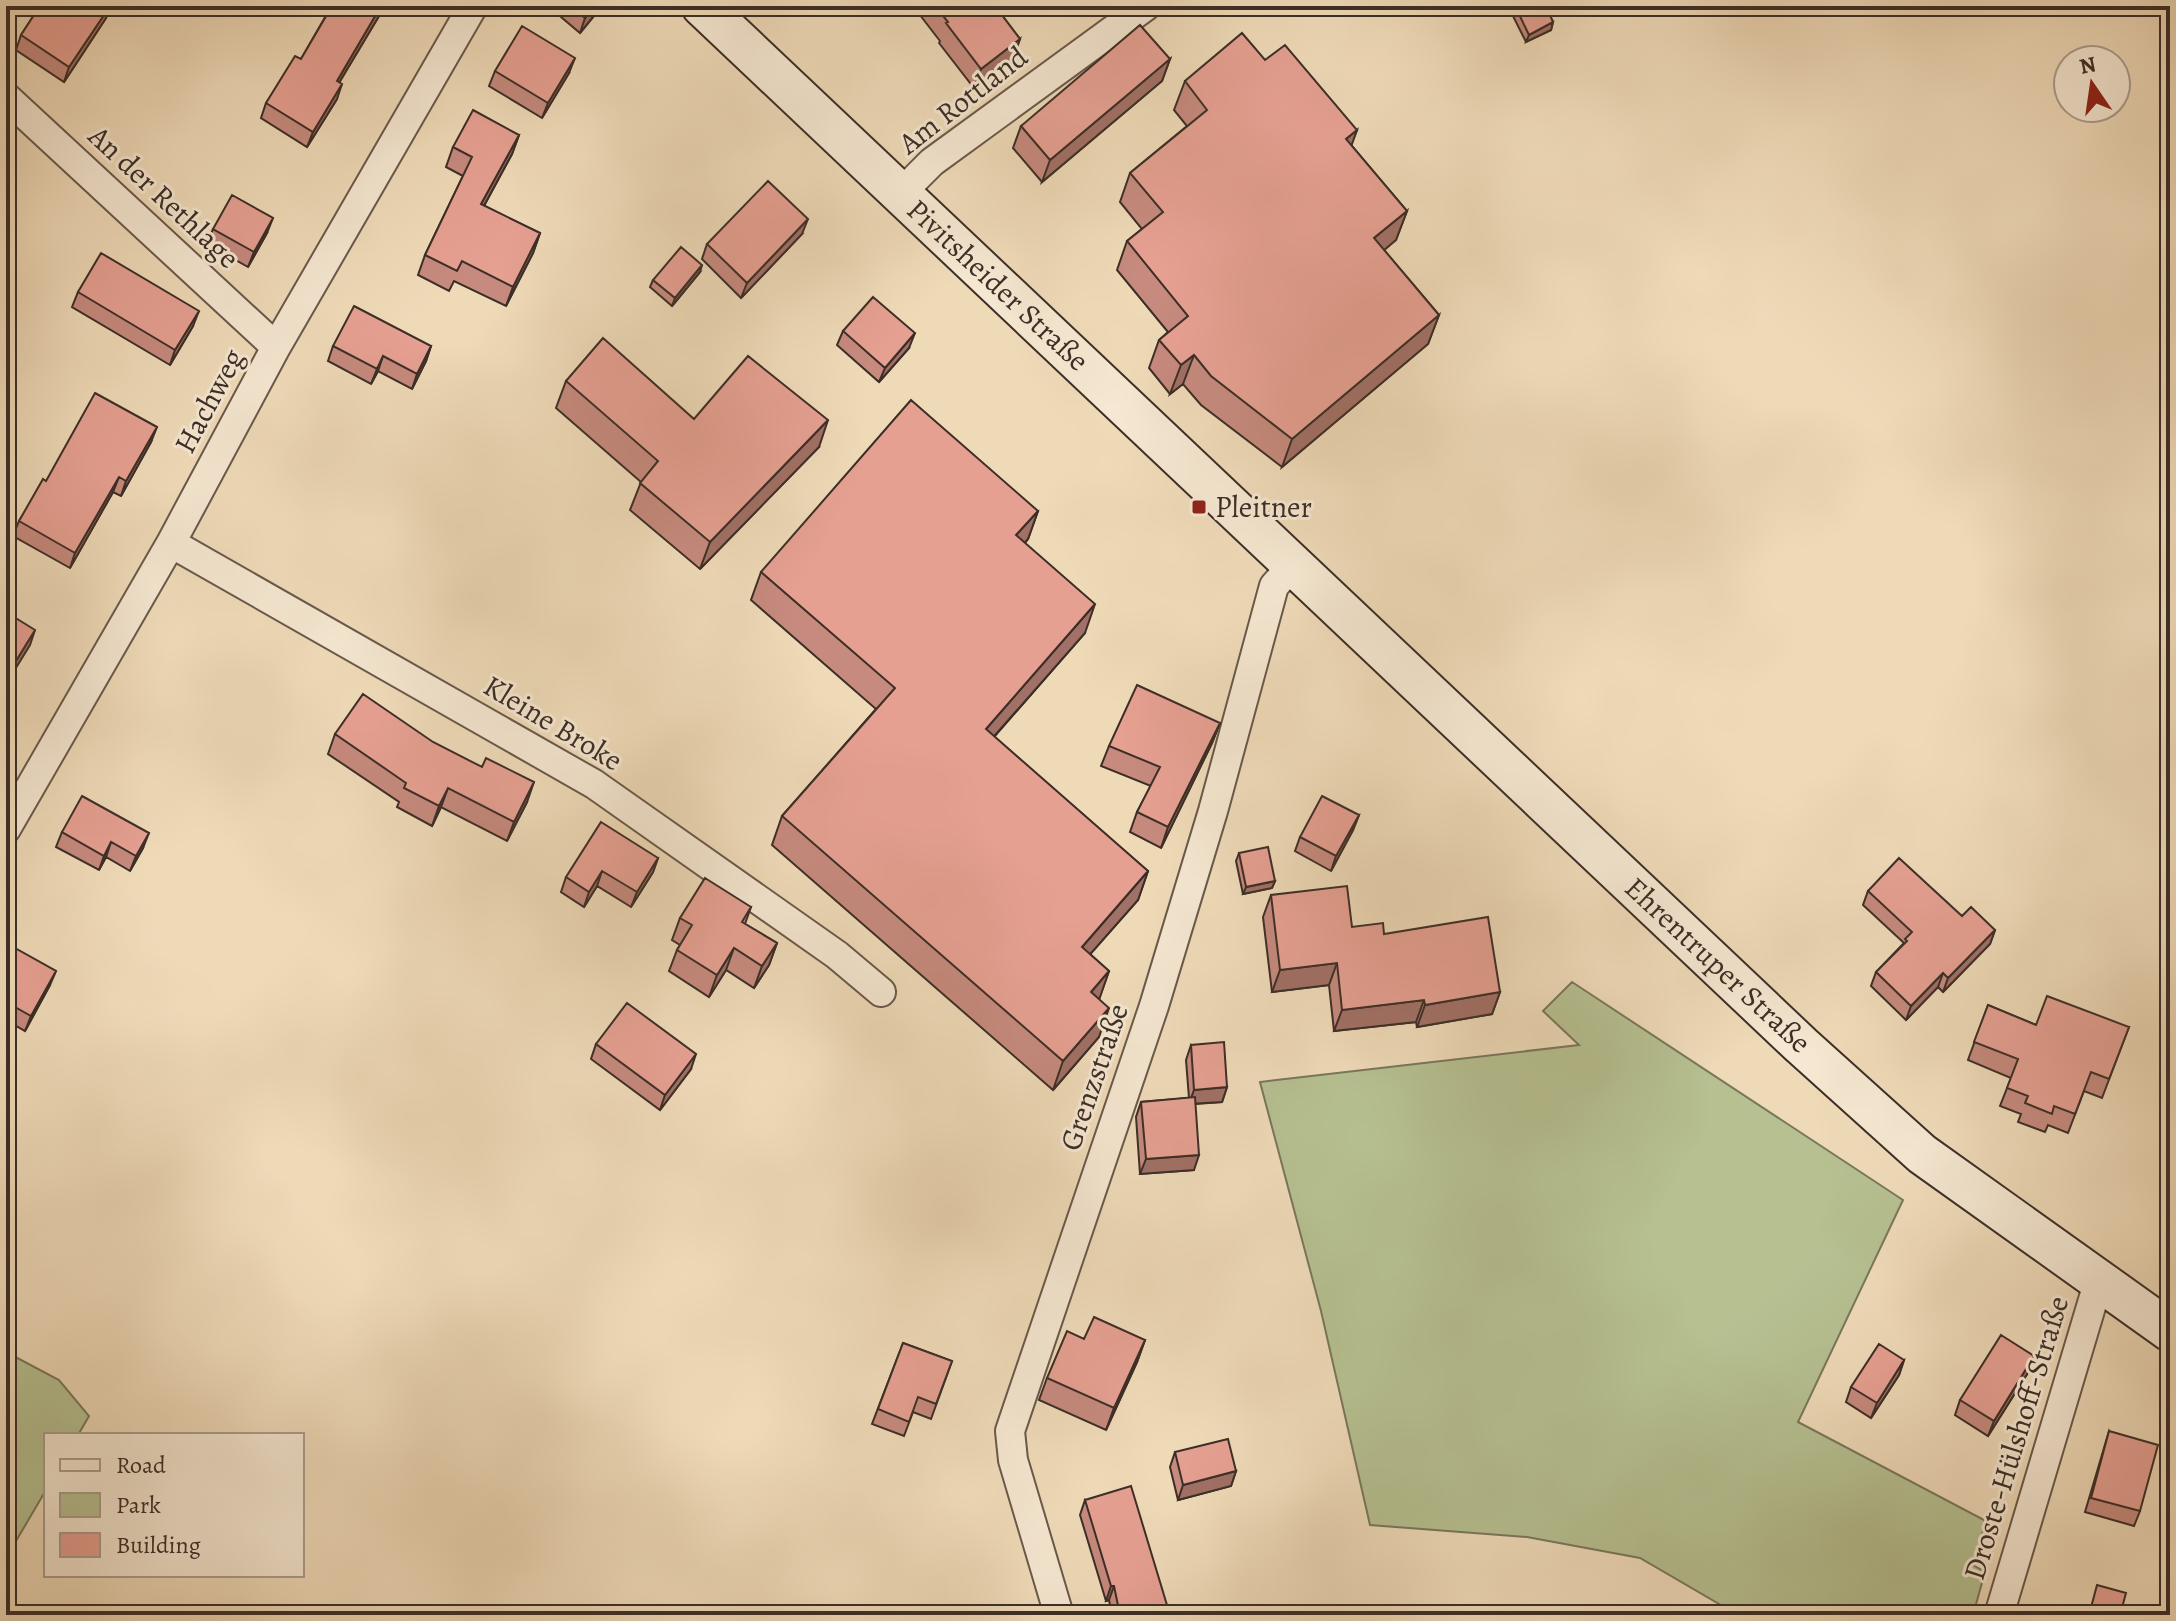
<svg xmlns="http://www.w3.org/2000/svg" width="2176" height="1621" font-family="Alegreya,serif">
<rect width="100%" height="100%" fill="#efdab8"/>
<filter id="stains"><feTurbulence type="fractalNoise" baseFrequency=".0025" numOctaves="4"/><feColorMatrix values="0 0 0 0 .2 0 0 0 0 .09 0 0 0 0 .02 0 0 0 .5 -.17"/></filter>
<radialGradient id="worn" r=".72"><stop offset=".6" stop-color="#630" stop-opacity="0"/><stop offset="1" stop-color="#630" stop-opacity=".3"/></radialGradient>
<!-- green -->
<path fill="#b6c091" stroke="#79775c" stroke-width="2" d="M1572 982 1903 1200 1798 1422 1986 1521 1973 1565 1985 1572 1973 1615H1738L1640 1558 1527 1537 1370 1525 1321 1311 1260 1082 1579 1045 1543 1011Z
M6 1352 59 1380 89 1416 78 1435H46V1490L6 1558Z"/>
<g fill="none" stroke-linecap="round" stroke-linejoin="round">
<!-- minor casing -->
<g stroke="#69594b" stroke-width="32">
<path id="minor" d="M6 97 276 347
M901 193 932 162 1146 6
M171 543 594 784 837 955 881 992
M6 829 171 543 276 347 473 6
M1059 1615 1013 1460 1010 1431 1154 1006 1213 811 1274 586 1293 565
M1999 1615 2099 1280"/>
</g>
<!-- secondary casing -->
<g stroke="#3c2e27" stroke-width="44">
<path id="secondary" d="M702 6 1801 1045 1922 1154 2170 1331"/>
</g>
<!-- minor -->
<use href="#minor" stroke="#f5e7d1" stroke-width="28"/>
<!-- secondary -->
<use href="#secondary" stroke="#f5e7d1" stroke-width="40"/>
</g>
<!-- wall -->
<path fill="#c68a7e" stroke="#3c2e27" stroke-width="2" d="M40 6H110L106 18 64 82 16 50 21 35Z
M319 6H385L339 83 337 99 307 147 261 118 266 103 301 59 328 12Z
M548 6H602L580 33Z
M913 6H995L1020 39 1013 58 974 88 939 43 940 41Z
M1510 6H1546L1553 22 1551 30 1526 42 1509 8Z
M1170 59 1162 81 1042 182 1013 148 1021 126Z
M1265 60 1357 130 1351 145 1407 211 1396 240 1384 250 1439 315 1428 344 1282 467 1201 405 1183 384 1170 394 1149 368 1159 340 1168 332 1117 270 1127 241 1142 229 1120 202 1130 173 1187 126 1174 110 1185 81Z
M495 71 569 73 542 118 489 86Z
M519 135 512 154 484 206 540 233 533 253 506 306 454 281 449 291 418 275 425 255 463 176 446 167 453 147Z
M213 229 267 233 248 267 207 244Z
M802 234 741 298 702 259 707 244Z
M700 272 672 306 650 287 653 280Z
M78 292 193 326 170 365 72 307Z
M843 331 909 348 879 382 837 345Z
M333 346H431L426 361 412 389 378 371 371 384 328 361Z
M566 381 694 419 819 447 700 569 630 510 641 482 556 408Z
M151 442 121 496 113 492 70 568 13 536 19 521 46 481Z
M1038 511 1028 539 1025 543 1085 633 994 737 1148 871 1138 900 1090 954 1109 971 1099 999V1037L1053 1090 772 845 782 816 876 709 751 600 761 572Z
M1220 723 1212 743 1161 848 1130 832 1137 812 1151 786 1101 766 1109 746Z
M335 734 527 802 507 841 441 807 432 826 397 807 399 802 328 754Z
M1359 815 1353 830 1331 871 1295 851 1300 837Z
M62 832 143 848 130 871 106 857 99 870 56 847Z
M1239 853 1275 881 1272 888 1243 894 1236 861Z
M658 858 653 872 631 907 597 886 584 907 561 892 566 877Z
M1868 891 1962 916 1995 930 1990 944 1943 992 1938 987 1906 1020 1871 986 1876 972 1904 943 1863 905Z
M1271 895 1352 927 1384 934 1500 992 1492 1014 1417 1027 1416 1022 1334 1031 1329 985 1272 992 1263 917Z
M751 907 745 924 777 943 769 965 754 988 726 970 709 997 669 971 677 950 680 945 672 940 680 918Z
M6 943 50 985 25 1031 6 1020Z
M1988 1005 2036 1025 2129 1027 2102 1098 2084 1091 2068 1133 2048 1125 2045 1132 2018 1122 2021 1114 2000 1106 2011 1078 1968 1060Z
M596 1044 691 1069 660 1110 591 1059Z
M1191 1045 1227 1087 1222 1102 1195 1104 1194 1170 1140 1174 1136 1117 1141 1102 1189 1098 1186 1060Z
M1084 1339 1145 1340 1137 1362 1106 1430 1039 1400 1047 1378Z
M903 1343 952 1361 931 1419 913 1412 904 1436 872 1424Z
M1904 1360 1899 1375 1871 1418 1846 1402 1851 1387Z
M2029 1371 1988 1436 1955 1415 1960 1400Z
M2109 1431 2140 1511 2134 1526 2085 1512Z
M1175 1452 1236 1471 1231 1486 1178 1500 1170 1467Z
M1085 1500 1170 1615H1112L1109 1600 1106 1601 1080 1515Z"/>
<!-- shaded-wall -->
<path fill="#a17066" stroke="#3c2e27" stroke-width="2" d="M110 6 106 18 64 82 69 67Z
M381 6H385L331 96 337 81Z
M595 6H602L580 33 585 18Z
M1553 22 1551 30 1526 42 1529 35Z
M1020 39 1013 58 974 88 981 69Z
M575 58 569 73 542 118 548 103Z
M1170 59 1162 81 1042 182 1050 160Z
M342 84 337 99 307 147 313 132Z
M1357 130 1347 158 1346 139Z
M519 135 512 154 474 224 481 204Z
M1407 211 1396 240 1364 267 1374 238Z
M273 218 267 233 248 267 254 252Z
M808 219 802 234 741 298 747 283Z
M540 233 533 253 506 306 513 287Z
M702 265 700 272 672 306 675 298Z
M199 311 193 326 170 365 175 350Z
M1439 315 1428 344 1282 467 1292 439Z
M915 333 909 348 879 382 885 368Z
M15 338 10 352 6 358V352Z
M431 346 426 361 412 389 417 374Z
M1194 355 1183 384 1170 394 1181 365Z
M383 356 378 371 371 384 377 369Z
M828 420 819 447 700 569 710 542Z
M157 427 151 442 121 496 126 481Z
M119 477 113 492 70 568 75 553Z
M1038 511 1028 539 1006 564 1016 535Z
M1095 604 1085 633 975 758 986 729Z
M35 630 30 645 6 684 8 674Z
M1220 723 1212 743 1161 848 1168 827Z
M534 782 527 802 507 841 514 822Z
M448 788 441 807 432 826 439 806Z
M1359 815 1353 830 1331 871 1336 856Z
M149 833 143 848 130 871 136 856Z
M111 842 106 857 99 870 104 856Z
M658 858 653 872 631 907 637 892Z
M602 871 597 886 584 907 589 892Z
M1148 871 1138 900 1071 976 1082 947Z
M1275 881 1272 888 1243 894 1246 887Z
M1995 930 1990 944 1943 992 1948 978Z
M777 943 769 965 754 988 762 966Z
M734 948 726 970 709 997 717 975Z
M1337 963 1329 985 1272 992 1280 970Z
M56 971 50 985 25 1031 31 1016Z
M1109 971 1099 1000 1091 992Z
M1943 973 1938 987 1906 1020 1911 1006Z
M1500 992 1492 1014 1417 1027 1425 1005Z
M1424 1000 1416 1022 1334 1031 1342 1010Z
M1109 1008 1099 1037 1053 1090 1063 1061Z
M696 1054 691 1069 660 1110 665 1095Z
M1227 1087 1222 1102 1189 1104 1194 1090Z
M1199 1155 1194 1170 1140 1174 1146 1159Z
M1145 1340 1137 1362 1106 1430 1114 1408Z
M2034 1356 2029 1371 1988 1436 1994 1421Z
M1904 1360 1899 1375 1871 1418 1877 1403Z
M1236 1471 1231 1486 1178 1500 1183 1485Z
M1111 1586H1114L1109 1600 1106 1601Z"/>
<!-- building -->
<path fill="#e6a092" stroke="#3c2e27" stroke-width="2" d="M40 6H110L69 67 21 35Z
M332 6H381L337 81 342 84 313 132 266 103 295 56 301 59Z
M571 6H595L585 18Z
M935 6H995L1020 39 981 69 946 23 948 22Z
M1515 6H1546L1553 22 1529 35Z
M1140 25 1170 59 1050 160 1021 126Z
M522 26 575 58 548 103 495 71Z
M1242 33 1265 60 1285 45 1357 130 1346 139 1407 211 1374 238 1439 315 1292 439 1211 376 1194 355 1181 365 1159 340 1188 316 1127 241 1163 212 1130 173 1207 110 1185 81Z
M473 110 519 135 481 204 540 233 513 287 462 261 457 271 425 255 472 157 453 147Z
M768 181 808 219 747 283 707 244Z
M232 195 273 218 254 252 213 229Z
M681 247 702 265 675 298 653 280Z
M101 253 199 311 175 350 78 292Z
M873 297 915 333 885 368 843 331Z
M354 306 431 346 417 374 383 356 377 369 333 346Z
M6 332 15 338 6 352Z
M603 338 694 419 748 356 828 420 710 542 640 483 658 461 566 381Z
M95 393 157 427 126 481 119 477 75 553 19 521 43 479 46 481Z
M911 400 1038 511 1016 535 1095 604 986 729 1148 871 1082 947 1109 971 1091 992 1109 1008 1063 1061 782 816 895 688 761 572Z
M6 612 35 630 8 674 6 673Z
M1137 685 1220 723 1168 827 1137 812 1160 767 1109 746Z
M363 694 433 742 482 767 486 758 534 782 514 822 448 788 439 806 404 788 406 783 335 734Z
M82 796 149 833 136 856 111 842 104 856 62 832Z
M1322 796 1359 815 1336 856 1300 837Z
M601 822 658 858 637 892 602 871 589 892 566 877Z
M1268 847 1275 881 1246 887 1239 853Z
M1899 858 1962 916 1971 907 1995 930 1948 978 1943 973 1911 1006 1876 972 1907 941 1905 939 1912 932 1868 891Z
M705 878 751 907 742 922 777 943 762 966 734 948 717 975 677 950 692 925 680 918Z
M1347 886 1352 927 1383 923 1384 934 1488 917 1500 992 1425 1005 1424 1000 1342 1010 1337 963 1280 970 1271 895Z
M6 943 56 971 31 1016 6 1002Z
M2047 996 2129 1027 2109 1079 2091 1072 2075 1114 2054 1106 2052 1114 2025 1103 2028 1096 2007 1088 2018 1059 1974 1042 1988 1005 2036 1025Z
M627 1003 696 1054 665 1095 596 1044Z
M1224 1042 1227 1087 1194 1090 1191 1045Z
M1195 1097 1199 1155 1146 1159 1141 1102Z
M1094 1317 1145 1340 1114 1408 1047 1378 1067 1331 1084 1339Z
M2001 1335 2034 1356 1994 1421 1960 1400Z
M903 1343 952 1361 936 1404 918 1397 909 1422 878 1409Z
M1879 1344 1904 1360 1877 1403 1851 1387Z
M2109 1431 2158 1445 2140 1511 2091 1498Z
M1228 1439 1236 1471 1183 1485 1175 1452Z
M1131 1486 1170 1615H1120L1114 1586H1111L1085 1500Z
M2097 1585 2126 1593 2120 1615H2089Z"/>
<!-- markers -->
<rect fill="#8f2418" stroke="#f5e7d1" stroke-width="3" x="1191" y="499" width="16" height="16" rx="4"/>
<g text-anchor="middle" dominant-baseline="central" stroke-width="6" stroke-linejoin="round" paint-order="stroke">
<!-- street labels -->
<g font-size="30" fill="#3c2e27" stroke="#f5e7d1">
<text transform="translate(963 100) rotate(-38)">Am Rottland</text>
<text transform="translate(164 197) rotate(43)">An der Rethlage</text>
<text transform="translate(998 285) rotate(43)">Pivitsheider Straße</text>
<text transform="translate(209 401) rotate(-62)">Hachweg</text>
<text transform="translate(553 723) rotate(31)">Kleine Broke</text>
<text transform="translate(1718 965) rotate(43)">Ehrentruper Straße</text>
<text transform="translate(1094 1077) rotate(-71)">Grenzstraße</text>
<text transform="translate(2016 1438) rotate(-73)">Droste-Hülshoff-Straße</text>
</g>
<!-- poi labels -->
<g font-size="30" fill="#3c2e27" stroke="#f5e7d1" text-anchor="start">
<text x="1215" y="507">Pleitner</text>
</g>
</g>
<!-- margin -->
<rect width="2176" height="1621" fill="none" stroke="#efdab8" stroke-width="32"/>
<rect x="8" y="8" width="2160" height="1605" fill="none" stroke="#3c2e27" stroke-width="4"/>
<rect x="16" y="16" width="2144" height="1589" fill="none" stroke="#3c2e27" stroke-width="2"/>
<!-- legend -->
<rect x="44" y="1433" width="260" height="144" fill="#f5e7d1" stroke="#ab9d8d" stroke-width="2"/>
<rect x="60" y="1459" width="40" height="12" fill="#f5e7d1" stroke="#ab9d8d" stroke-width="2"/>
<text x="116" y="1473" font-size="24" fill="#3c2e27">Road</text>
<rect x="60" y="1493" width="40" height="24" fill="#b6c091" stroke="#ab9d8d" stroke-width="2"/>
<text x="116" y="1513" font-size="24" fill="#3c2e27">Park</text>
<rect x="60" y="1533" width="40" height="24" fill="#e6a092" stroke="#ab9d8d" stroke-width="2"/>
<text x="116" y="1553" font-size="24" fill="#3c2e27">Building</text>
<!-- north arrow -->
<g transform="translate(2092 84) rotate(347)"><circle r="38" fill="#f5e7d1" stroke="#ab9d8d" stroke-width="2"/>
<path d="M0-6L14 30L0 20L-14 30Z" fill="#8f2418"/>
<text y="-12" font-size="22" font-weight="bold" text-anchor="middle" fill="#3c2e27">N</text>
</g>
<rect width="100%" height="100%" filter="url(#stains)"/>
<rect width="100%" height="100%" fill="url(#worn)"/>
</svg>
